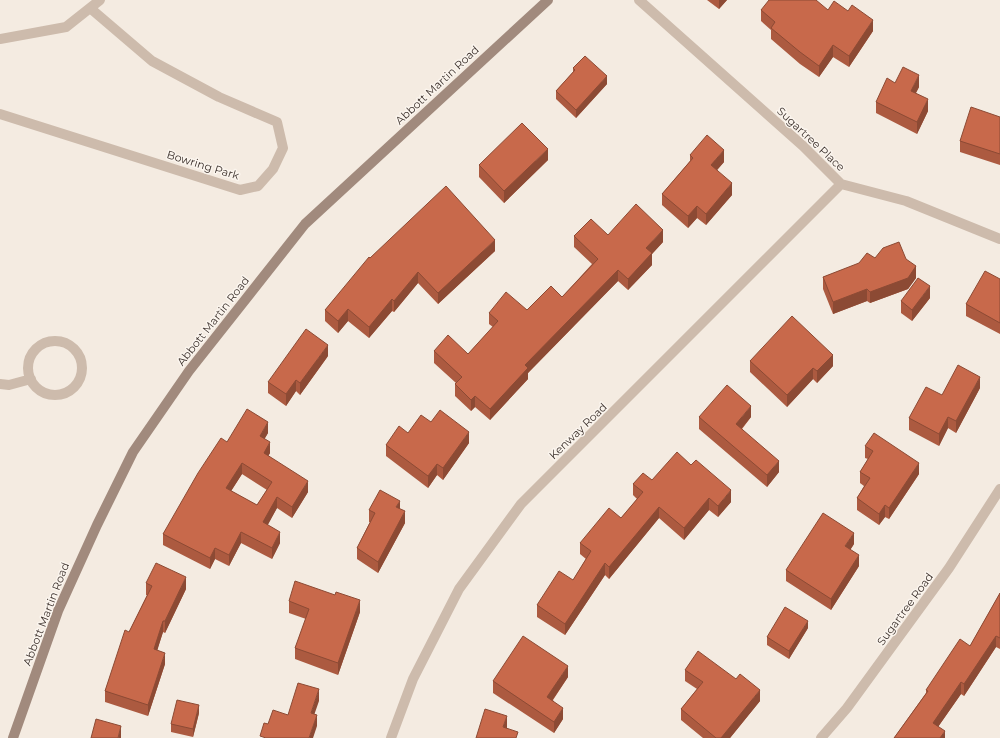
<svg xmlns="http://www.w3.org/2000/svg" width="1000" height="738" font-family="Montserrat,sans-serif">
<rect width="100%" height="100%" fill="#f4ebe1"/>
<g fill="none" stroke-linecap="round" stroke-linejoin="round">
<!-- minor -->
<path stroke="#cdbbac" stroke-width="10" d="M639 0 803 146 841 184 906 201 1000 239
M0 39 66 27 100 0
M0 114 240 190 258 186 273 169 283 148 277 122 219 97 152 61 90 8
M28 368a27 27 0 1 1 54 0a27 27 0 1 1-54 0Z
M0 384 9 385 31 379
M391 738 413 679 459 589 521 504 841 184
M821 738 847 708 949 568 1000 489"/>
<!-- secondary -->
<path stroke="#a18a7d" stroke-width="10" d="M13 738 58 611 97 525 133 452 189 371 305 224 548 0"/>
</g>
<!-- wall -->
<path fill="#ac5a40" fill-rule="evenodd" d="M707 0H727L719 9Z
M761 10H828L873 31 849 67 833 57 819 77 800 64 771 39V30L761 21Z
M573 68 607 84 576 118 556 99V91L573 72Z
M895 83 919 87 916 93 928 111 917 134 876 113V102Z
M1000 117V165L960 152V141Z
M690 155 724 162 717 170 732 195 706 225 697 218 688 228 662 205V194L690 161Z
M548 160 504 203 479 177V165Z
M608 235 663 242 652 254V265L628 290 618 281 528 373V379L490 420 475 407 471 411 455 396V384L456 383 434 363V351L468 354 493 327 489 324V313L527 310 562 297 592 264 574 247V236Z
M495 251 438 304 418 283 394 312 392 311 369 338 348 321 338 333 325 321V310L370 258Z
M875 258 906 259 916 278 908 289 870 303 867 301 833 314 823 289V277Z
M1000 279V334L966 316V304Z
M930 298 912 321 901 313V301Z
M328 356 300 395 296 391 286 406 268 393V382Z
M750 361 833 366 817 383 813 379 787 407 750 372Z
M980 388 956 433 948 428 939 446 909 430V418L942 395Z
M699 417H751L742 429 779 472 767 487 699 429Z
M431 422 469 443 443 480 437 475 428 488 386 456V445L408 433Z
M268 433 264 439 270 453 268 456 308 492 292 518 277 508 267 525 280 543 272 559 241 543 229 566 215 559 210 569 163 545V534L227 442ZM242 474 267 490 257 505 231 491Z
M865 446 919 474 889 519 885 517 879 525 857 510V498L864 486 860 483V472L868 459 865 458Z
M652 480 731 502 718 517 709 510 684 540 659 518 609 579 605 575 565 635 537 617V605L573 580 586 559 580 554V543L621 518 637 499 633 495V484Z
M400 509 405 523 378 573 357 559V548L370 522H369V510Z
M854 544 850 550 859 566 831 610 786 581V570Z
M146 583 186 589 165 633 163 632 157 650 165 664 148 716 105 702V691L129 632 147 595H146Z
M1000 593V649L996 647 964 696 961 694 938 727 945 738H894L926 693V690L970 646Z
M289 601 360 612 338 675 295 659V648L306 619 289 613Z
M808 628 789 659 767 645V637Z
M685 670 760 701 730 738H703L681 720V709L697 689 685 681Z
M568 677 553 700 563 719 554 733 493 693V681Z
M199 713 193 737 171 732V724Z"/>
<!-- shaded-wall -->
<path fill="#8c4a34" d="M719 0H727L719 9Z
M873 20V31L849 67V56Z
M833 45V57L819 77V66Z
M919 75V87L911 102V91Z
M607 76V84L576 118V110Z
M928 99V111L917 134V122Z
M548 149V160L504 203V191Z
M724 150V162L711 177V165Z
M732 183V195L706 225V214Z
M697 206V218L688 228V216Z
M663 230V242L652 254V265L628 290V279L646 248Z
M495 240V251L438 304V293Z
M916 266V278L908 289 870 303V292Z
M618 270V281L528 373V379L490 420V409L525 365Z
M418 272V283L394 312V301Z
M930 286V298L912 321V310Z
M867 289V301L833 314V302Z
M392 299V311L369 338V327Z
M348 309V321L338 333V321Z
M328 345V356L300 395V383Z
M833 355V366L817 383V371Z
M813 368V379L787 407V395Z
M980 377V388L956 433V421Z
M296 380V391L286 406V394Z
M475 396V407L471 411V400Z
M751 406V417L736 435V424Z
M948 417V428L939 446V434Z
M268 422V433L260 447V436Z
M469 432V443L443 480V468Z
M270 442V453L264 464V453Z
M779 461V472L767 487V475Z
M242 463V474L226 499V488Z
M919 463V474L889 519V508Z
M437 464V475L428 488V476Z
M308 481V492L292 518V507Z
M731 490V502L718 517V506Z
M277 497V508L263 534V522Z
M709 498V510L684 540V528Z
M400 501V512L396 507Z
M885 505V517L879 525V514Z
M659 507V518L609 579V567Z
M405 511V523L378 573V562Z
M241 532V543L229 566V555Z
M280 532V543L272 559V548Z
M854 533V544L845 558V546Z
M215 548V559L210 569V558Z
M859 555V566L831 610V599Z
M605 563V575L565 635V624Z
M186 577V589L165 633V621Z
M360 600V612L338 675V663Z
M163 621V632L154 661V649Z
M808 621V628L789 659V651Z
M996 636V647L964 696V684Z
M165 653V664L148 716V705Z
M568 666V677L547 708V697Z
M961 682V694L933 734V723Z
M319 689V701L311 724V713Z
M760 690V701L730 738H721Z
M199 705V713L193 737V729Z
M563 708V719L554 733V722Z
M317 715V726L313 738H309Z
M507 716V731L503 727Z
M121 726V738H118Z
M945 731V738H940Z"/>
<!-- building -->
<path fill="#c8694b" stroke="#8c4a34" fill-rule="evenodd" d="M769 0H816L828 10 834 1 848 11 852 5 873 20 849 56 833 45 819 66 800 52 771 28 775 22 761 10Z
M585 56 607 76 576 110 556 91 575 70 573 68Z
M903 67 919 75 911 91 928 99 917 122 876 102 887 78 895 83Z
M971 107 1000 117V154L960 141Z
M522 123 548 149 504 191 479 165Z
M707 135 724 150 711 165 732 183 706 214 697 206 688 216 662 194 693 158 690 155Z
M446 186 495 240 438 293 418 272 394 301 392 299 369 327 348 309 338 321 325 310 369 257 370 258Z
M636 204 663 230 646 248 652 253 628 279 618 270 525 365 528 368 490 409 475 396 471 400 455 384 462 377 434 351 448 335 468 354 498 321 489 313 506 292 527 310 551 286 562 297 598 259 574 236 591 219 608 235Z
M899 242 906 259 916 266 908 278 870 292 867 289 833 302 823 277 859 263 867 253 875 258 883 248Z
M985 271 1000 279V323L966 304Z
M918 278 930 286 912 310 901 301Z
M792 316 833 355 817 371 813 368 787 395 750 361Z
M306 329 328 345 300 383 296 380 286 394 268 382Z
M958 365 980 377 956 421 948 417 939 434 909 418 926 387 942 395Z
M727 385 751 406 736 424 779 461 767 475 699 417Z
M247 409 268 422 260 436 270 442 264 453 308 481 292 507 277 497 263 522 280 532 272 548 241 532 229 555 215 548 210 558 163 534 198 473 221 438 227 442ZM242 463 272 482 257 505 226 488Z
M440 410 469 432 443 468 437 464 428 476 386 445 399 426 408 433 421 415 431 422Z
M874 433 919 463 889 508 885 505 879 514 857 498 870 478 860 472 873 451 865 446Z
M677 452 691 465 696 460 731 490 718 506 709 498 684 528 659 507 609 567 605 563 565 624 537 605 559 571 573 580 591 551 580 543 609 508 621 518 643 492 633 484 643 473 652 480Z
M380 490 400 501 396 507 405 511 378 562 357 548 375 513 369 510Z
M823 513 854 533 845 546 859 555 831 599 786 570Z
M156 563 186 577 165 621H163L154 649 165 653 148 705 105 691 125 630 129 632 152 586 146 583Z
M295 581 335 595 336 592 360 600 338 663 295 648 309 609 289 601Z
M1000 593V638L996 636 964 684 961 682 933 723 945 731 940 738H894L928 691 926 690 960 639 970 646Z
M785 607 808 621 789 651 767 637Z
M523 636 568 666 547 697 563 708 554 722 493 681Z
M698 651 736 679 740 674 760 690 721 738H716L681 709 703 682 685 670Z
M298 683 319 689 311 713 317 715 309 738H266L260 736 264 723 268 724 273 710 288 715Z
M177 700 199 705 193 729 171 724Z
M485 709 507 716 503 727 518 732 516 738H476Z
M96 719 121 726 118 738H91Z"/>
<g text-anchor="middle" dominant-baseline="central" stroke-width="3" stroke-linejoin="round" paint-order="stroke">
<!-- street labels -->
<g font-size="11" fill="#3b302b" stroke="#fbf5ee">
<text transform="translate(437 85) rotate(-43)">Abbott Martin Road</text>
<text transform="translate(811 139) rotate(43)">Sugartree Place</text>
<text transform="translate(203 165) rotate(17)">Bowring Park</text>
<text transform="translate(213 321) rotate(-52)">Abbott Martin Road</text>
<text transform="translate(578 431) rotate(-44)">Kenway Road</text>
<text transform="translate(905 609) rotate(-54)">Sugartree Road</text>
<text transform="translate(46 614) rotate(-69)">Abbott Martin Road</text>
</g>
</g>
</svg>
